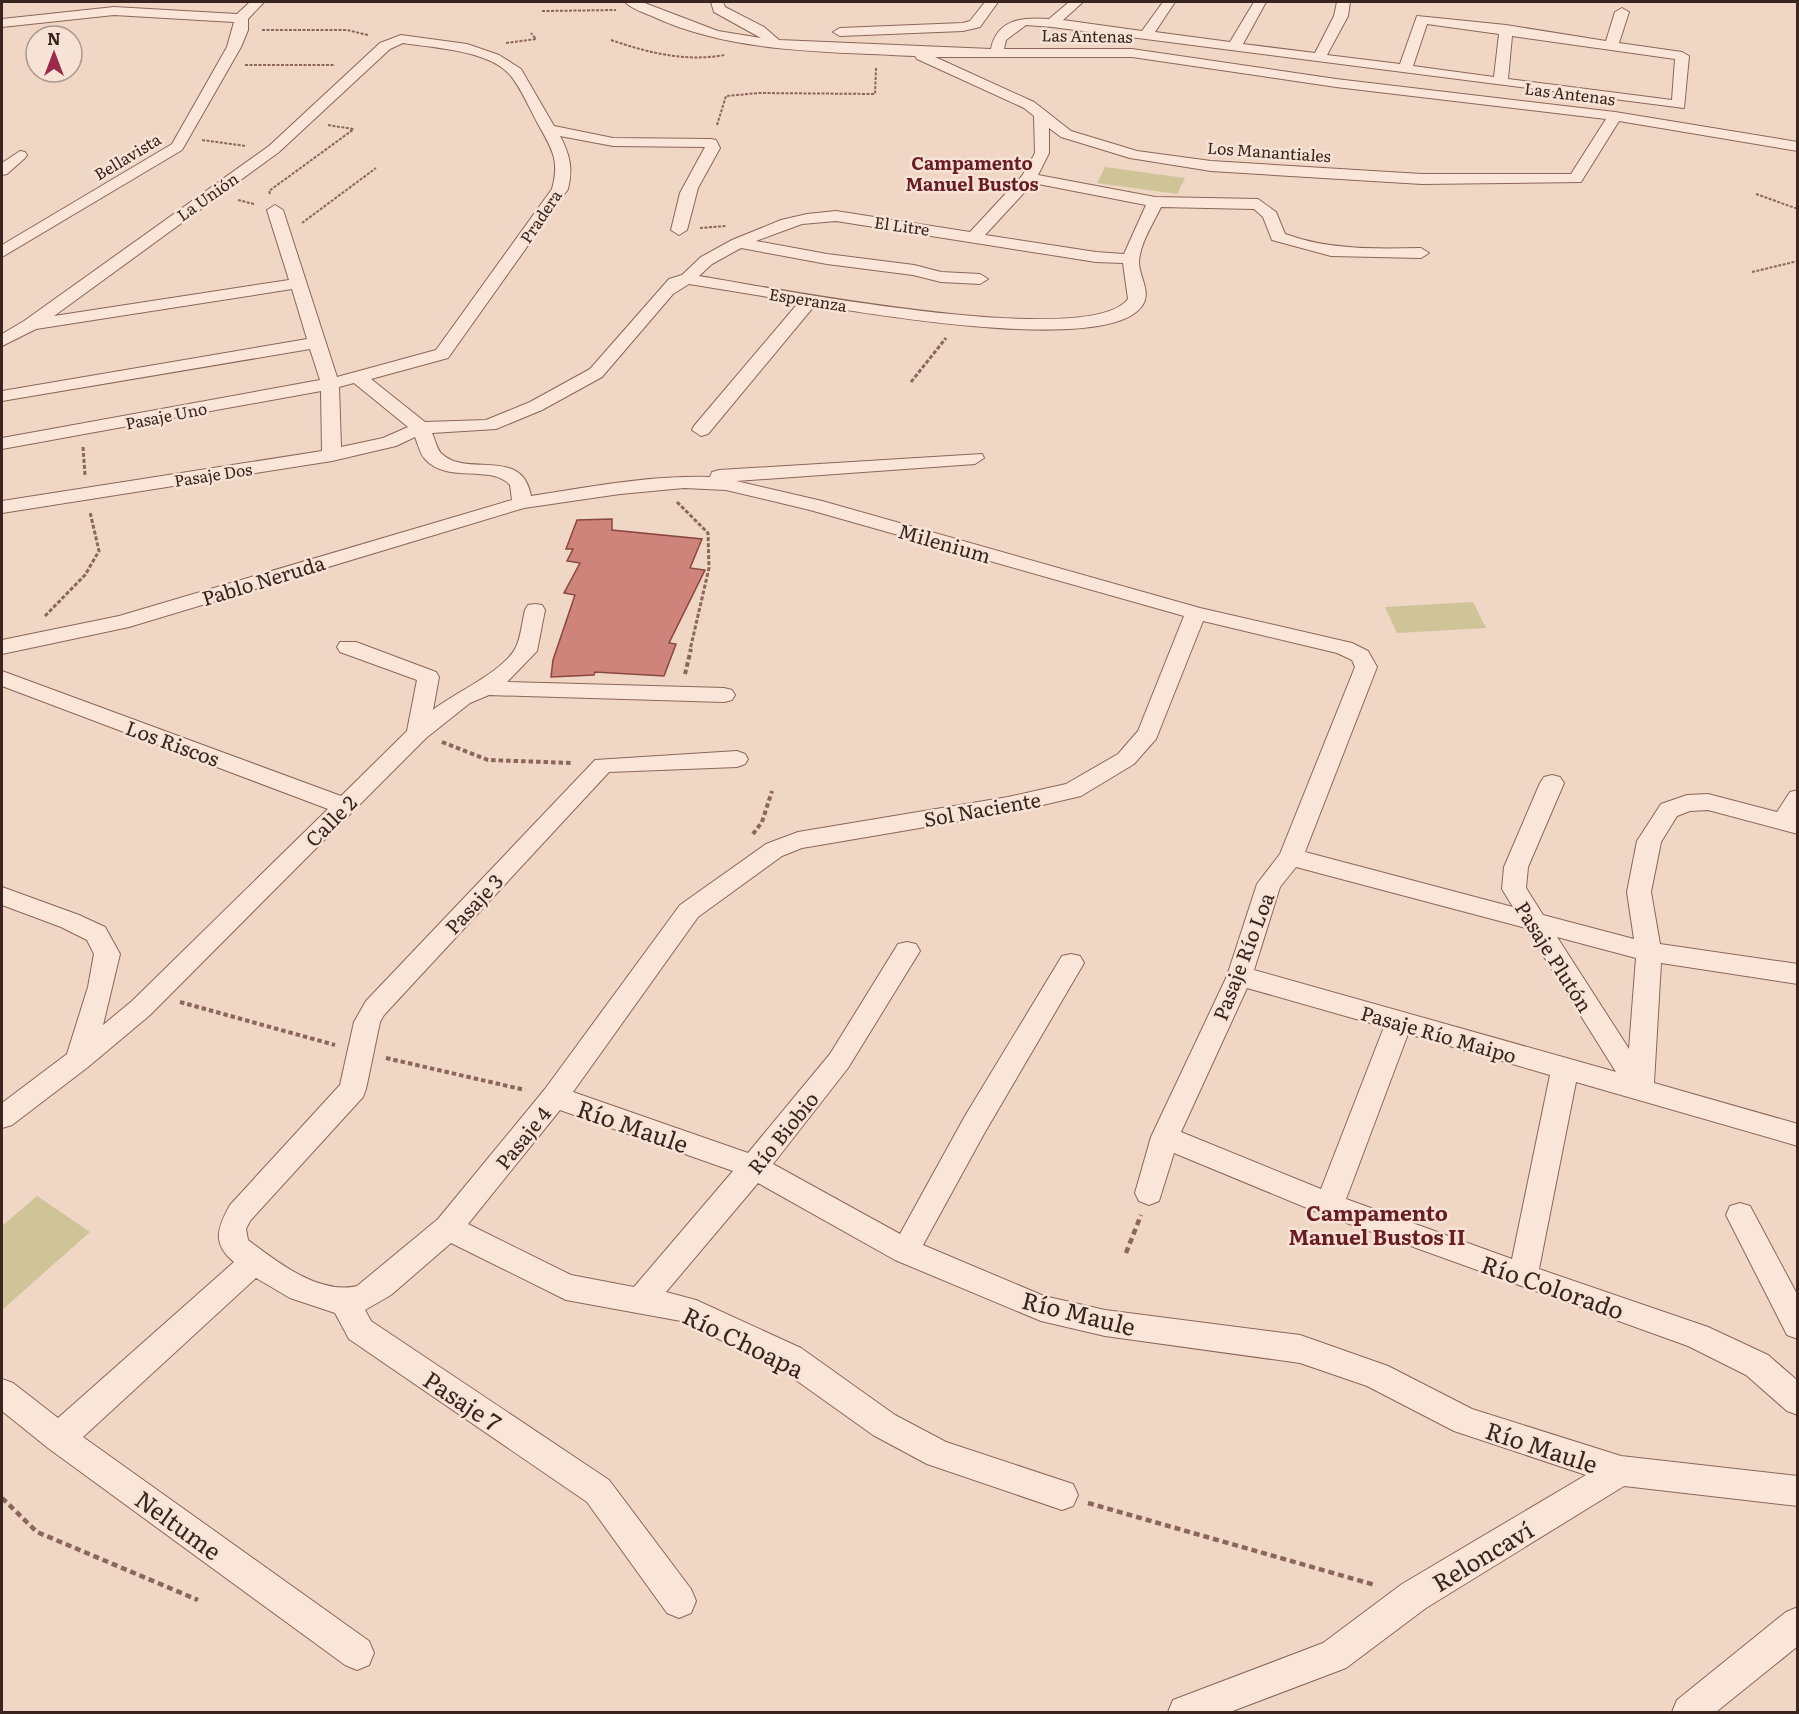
<svg xmlns="http://www.w3.org/2000/svg" width="1799" height="1714" font-family="Literata,serif">
<rect width="100%" height="100%" fill="#efd6c5"/>
<!-- green -->
<path fill="#cec498" d="M1105 167 1185 178 1177 194 1097 183Z
M1473 602 1486 628 1397 633 1385 607Z
M37 1196 90 1232 2 1310V1226Z"/>
<!-- building -->
<path fill="#ce847a" stroke="#8a4740" stroke-width="1.5" d="M612 519V530L702 539 690 568 705 570 669 643 676 644 664 676 595 672 594 675 551 677 553 660 575 595 564 593 580 563 567 561 573 549H566L577 520Z"/>
<g fill="none" stroke-linecap="round" stroke-linejoin="round">
<!-- minor casing -->
<g stroke="#8b665a" stroke-width="2">
<path id="minor" d="M250 2H264L248 19V30L241 47 182 150 2 257V245L172 144 227 47 234 22 114 15 2 27V19L114 7 237 14Z
M625 2H642L718 31 761 38 714 12 711 2H723L725 7 764 27 779 40 991 49C997 19 1023 17 1049 19L1069 2H1083L1063 20 1142 31 1163 2H1175L1155 32 1230 42 1254 2H1266L1243 44 1315 53 1334 16 1337 2H1350L1348 16 1327 55 1400 64 1417 16 1506 25 1606 41 1615 12 1622 8 1629 12 1619 43 1682 52 1689 56 1684 108 1052 27 1026 25 1006 40 1004 49H1132L1336 79 1615 112 1798 142V151L1619 121 1581 182 1422 184 1211 171 1130 158 1061 137 1049 128V153L1038 175 1155 197 1258 199 1276 212 1285 234C1329 250 1374 249 1421 248L1429 253 1421 258 1331 256 1272 240 1263 217 1254 209 1161 207C1153 224 1140 243 1139 262 1139 277 1152 292 1142 306 1108 355 871 314 815 305L708 434 701 436 692 430 694 426 799 302 689 284 673 294 602 377 542 410 496 429 432 433C435 439 437 450 442 454 468 478 522 446 531 496 590 487 650 475 710 477L712 472 719 470 982 454 984 458 975 464 736 481 822 501 1200 608 1352 643 1368 651 1377 667 1305 852 1513 907 1502 889 1504 867 1540 783 1544 777 1552 775 1560 777 1564 783 1528 867 1526 888 1543 915 1634 939 1627 892 1637 841 1661 804 1687 795 1708 794 1777 812 1790 792 1798 790V834L1708 810 1690 811 1677 816 1661 842 1651 892 1660 944 1798 964V984L1661 963 1654 1083 1798 1124V1146L1576 1082 1539 1269 1708 1327 1768 1355 1798 1381V1415L1787 1411 1746 1375 1688 1346 1319 1213 1174 1153 1159 1201 1149 1205 1139 1201 1135 1193 1151 1137 1227 976 1257 884 1280 854 1355 667 1352 660 1337 653 1203 621 1156 739 1134 764 1081 796 1008 813 802 848 782 856 698 917 573 1092 748 1153 830 1054 898 944 907 942 916 944 920 951 848 1068 773 1164 900 1234 965 1116 1062 956 1071 954 1080 956 1084 963 985 1132 923 1245 1044 1296 1105 1310 1300 1335 1388 1366 1472 1409 1621 1456 1798 1476V1506L1624 1486 1426 1608 1346 1668 1230 1712H1168L1173 1700 1323 1643 1402 1584 1586 1475 1454 1431 1367 1386 1300 1363 1105 1336 1041 1321 895 1260 758 1183 666 1292 696 1300 801 1348 895 1415 946 1442 1073 1484 1078 1495 1073 1506 1062 1510 927 1464 873 1435 779 1368 681 1321 566 1300 451 1243 391 1295 365 1310 371 1321 609 1480 691 1589 696 1601 691 1613 679 1618 667 1613 587 1502 349 1339 335 1313 290 1298 256 1278 83 1437 369 1641 374 1653 369 1665 357 1670 345 1665 48 1448 2 1411V1379L13 1383 58 1418 234 1262C211 1243 218 1227 230 1205L340 1085 354 1022 366 1001 595 760 737 751 745 754 748 759 745 764 737 767 609 772 384 1015 380 1022 366 1089 363 1097 250 1221 246 1229 248 1240C277 1262 319 1295 357 1286L438 1219 545 1089 680 905 766 844 798 832 1008 797 1066 784 1118 754 1138 731 1184 616 810 510 726 490 684 488 620 494 524 508 129 627 2 654V640L119 616 512 500 510 485C492 464 447 484 425 459 420 454 418 444 415 437L396 446 332 461 2 513V501L322 451 321 391 2 449V438L320 380 310 349 2 401V391L307 339 292 289 36 329 2 346V334L24 321 269 146 380 43 401 35 467 44 499 55 521 69 554 126 613 138 711 139 716 140 720 148 698 188 687 230 679 235 671 230 680 193 705 147 613 146 560 136C570 155 573 168 568 189L448 358 371 379 425 422 486 420 530 402 590 369 669 279 682 275 701 257 732 240 781 220 807 214 836 211 970 232 1022 176 1035 153 1034 116 1024 108 917 59 915 56C828 51 735 54 654 17 645 13 632 9 625 2ZM1427 24 1499 34 1494 77 1413 66ZM1512 36 1675 59 1672 100 1508 79ZM403 43C434 48 490 50 511 76 522 90 530 109 538 124 552 149 560 160 552 189L436 350 337 377 283 210 275 205 267 210 289 280 54 316 279 152 390 49ZM935 57H1132L1336 87 1606 119 1571 174H1422L1211 161 1137 151 1071 131 1034 102ZM1033 183 1146 205 1124 254 1096 252 985 235ZM836 221 1096 262 1123 263 1128 299C1089 351 767 287 699 276L712 264 741 248 827 264 913 275 941 282 980 284 988 279 980 274 941 272 914 265 827 254 756 241 802 224ZM354 383 408 427 383 438 341 447 339 387ZM1296 867 1526 928 1616 1072 1254 970 1280 887ZM1557 937 1636 958 1629 1049ZM1247 988 1384 1027 1321 1189 1181 1132ZM1408 1034 1550 1075 1512 1259 1346 1199ZM560 1110 733 1171 634 1287 571 1275 468 1224Z
M985 2H998L980 27 963 31 840 36 833 32 840 28 963 23 970 21Z
M20 151 25 152 27 155 25 158 7 174 2 175V163Z
M535 604 542 605 545 610 537 651 507 682 724 688 732 690 735 695 732 700 724 702 489 695 470 703 426 738 150 1015 88 1067 12 1125 2 1128V1103L67 1054 88 987 94 954 87 940 61 927 2 905V887L79 915 105 927 120 954 103 1025 132 1001 328 809 2 686V671L341 796 407 731 417 680 340 652 337 647 340 642H356L436 672 439 677 433 710C454 693 505 671 516 647 521 637 522 622 525 610L528 605Z
M1740 1203 1750 1206 1798 1296V1339L1787 1335 1726 1215 1730 1206Z
M1798 1607V1646L1716 1712H1672L1677 1700 1786 1612Z"/>
</g>
<!-- path-far3 -->
<path stroke="#8b665a" stroke-width="2" stroke-dasharray="3 1.5" stroke-linecap="butt" d="M542 11 616 10
M262 30H347L368 35
M611 40C649 53 685 62 725 55
M506 43 536 39 531 33
M245 65H334
M328 125 353 129
M717 125 726 96 759 93 875 94 876 68
M202 140 246 146
M270 194 269 191 354 129
M1756 194 1798 209
M238 200 254 204
M302 223 376 168
M700 228 726 226
M1752 272 1798 261"/>
<!-- path-far2 -->
<path stroke="#8b665a" stroke-width="3" stroke-dasharray="4 2" stroke-linecap="butt" d="M911 382 946 338
M83 447 85 475
M677 502 708 533 709 568 690 650
M45 616 85 575 99 551 90 512"/>
<!-- path-far1 -->
<path stroke="#8b665a" stroke-width="4" stroke-dasharray="4.5 3" stroke-linecap="butt" d="M685 674 691 649
M442 742 488 760 573 763
M753 834 762 822 772 791
M180 1002 335 1045
M386 1058 525 1090"/>
<!-- path -->
<path stroke="#8b665a" stroke-width="4.5" stroke-dasharray="6 4" stroke-linecap="butt" d="M1126 1253 1141 1215
M2 1498 37 1532 198 1600
M1088 1503 1375 1585"/>
<!-- minor -->
<use href="#minor" fill="#fae6d8" fill-rule="evenodd"/>
</g>
<g text-anchor="middle" dominant-baseline="central" stroke-width="5" stroke-linejoin="round" paint-order="stroke">
<!-- far-street labels -->
<g font-size="16" fill="#3a241f" stroke="#f6e3d5">
<text transform="translate(1087 35) rotate(1)">Las Antenas</text>
<text transform="translate(1570 93) rotate(7)">Las Antenas</text>
<text transform="translate(1269 151) rotate(4)">Los Manantiales</text>
<text transform="translate(127 156) rotate(-31)">Bellavista</text>
<text transform="translate(207 196) rotate(-35)">La Unión</text>
<text transform="translate(540 216) rotate(-56)">Pradera</text>
<text transform="translate(902 225) rotate(8)">El Litre</text>
<text transform="translate(808 299) rotate(9)">Esperanza</text>
<text transform="translate(166 415) rotate(-11)">Pasaje Uno</text>
<text transform="translate(213 474) rotate(-9)">Pasaje Dos</text>
</g>
<!-- far-neighbourhood labels -->
<g font-size="18" font-weight="bold" fill="#681d24" stroke="#f6e3d5">
<text x="972" y="162">Campamento<tspan x="972" dy="21">Manuel Bustos</tspan></text>
</g>
<!-- street labels -->
<g font-size="20" fill="#3a241f" stroke="#f6e3d5">
<text transform="translate(945 542) rotate(16)">Milenium</text>
<text transform="translate(263 579) rotate(-17)">Pablo Neruda</text>
<text transform="translate(173 742) rotate(20)">Los Riscos</text>
<text transform="translate(982 808) rotate(-10)">Sol Naciente</text>
<text transform="translate(330 820) rotate(-45)">Calle 2</text>
<text transform="translate(473 903) rotate(-47)">Pasaje 3</text>
<text transform="translate(1242 956) rotate(-69)">Pasaje Río Loa</text>
<text transform="translate(1555 956) rotate(58)">Pasaje Plutón</text>
<text transform="translate(1439 1033) rotate(16)">Pasaje Río Maipo</text>
<text transform="translate(782 1132) rotate(-51)">Río Biobio</text>
<text transform="translate(522 1137) rotate(-51)">Pasaje 4</text>
</g>
<!-- neighbourhood labels -->
<g font-size="21" font-weight="bold" fill="#681d24" stroke="#f6e3d5">
<text x="1377" y="1211">Campamento<tspan x="1377" dy="24">Manuel Bustos II</tspan></text>
</g>
<!-- near-street labels -->
<g font-size="24" fill="#3a241f" stroke="#f6e3d5">
<text transform="translate(633 1125) rotate(19)">Río Maule</text>
<text transform="translate(1553 1286) rotate(19)">Río Colorado</text>
<text transform="translate(1079 1312) rotate(14)">Río Maule</text>
<text transform="translate(744 1341) rotate(26)">Río Choapa</text>
<text transform="translate(463 1400) rotate(34)">Pasaje 7</text>
<text transform="translate(1542 1446) rotate(18)">Río Maule</text>
<text transform="translate(179 1524) rotate(36)">Neltume</text>
<text transform="translate(1482 1555) rotate(-31)">Reloncaví</text>
</g>
</g>
<!-- border -->
<rect width="1799" height="1714" fill="none" stroke="#3a241f" stroke-width="6"/>
<!-- north arrow -->
<g transform="translate(54 54)"><circle r="28" fill="#f6e3d5" stroke="#ab978c" stroke-width="1.5"/>
<path d="M0-4.5L10 22L0 15L-10 22Z" fill="#9b294c"/>
<text y="-9" font-size="16" font-weight="bold" text-anchor="middle" fill="#3a241f">N</text>
</g>
</svg>
